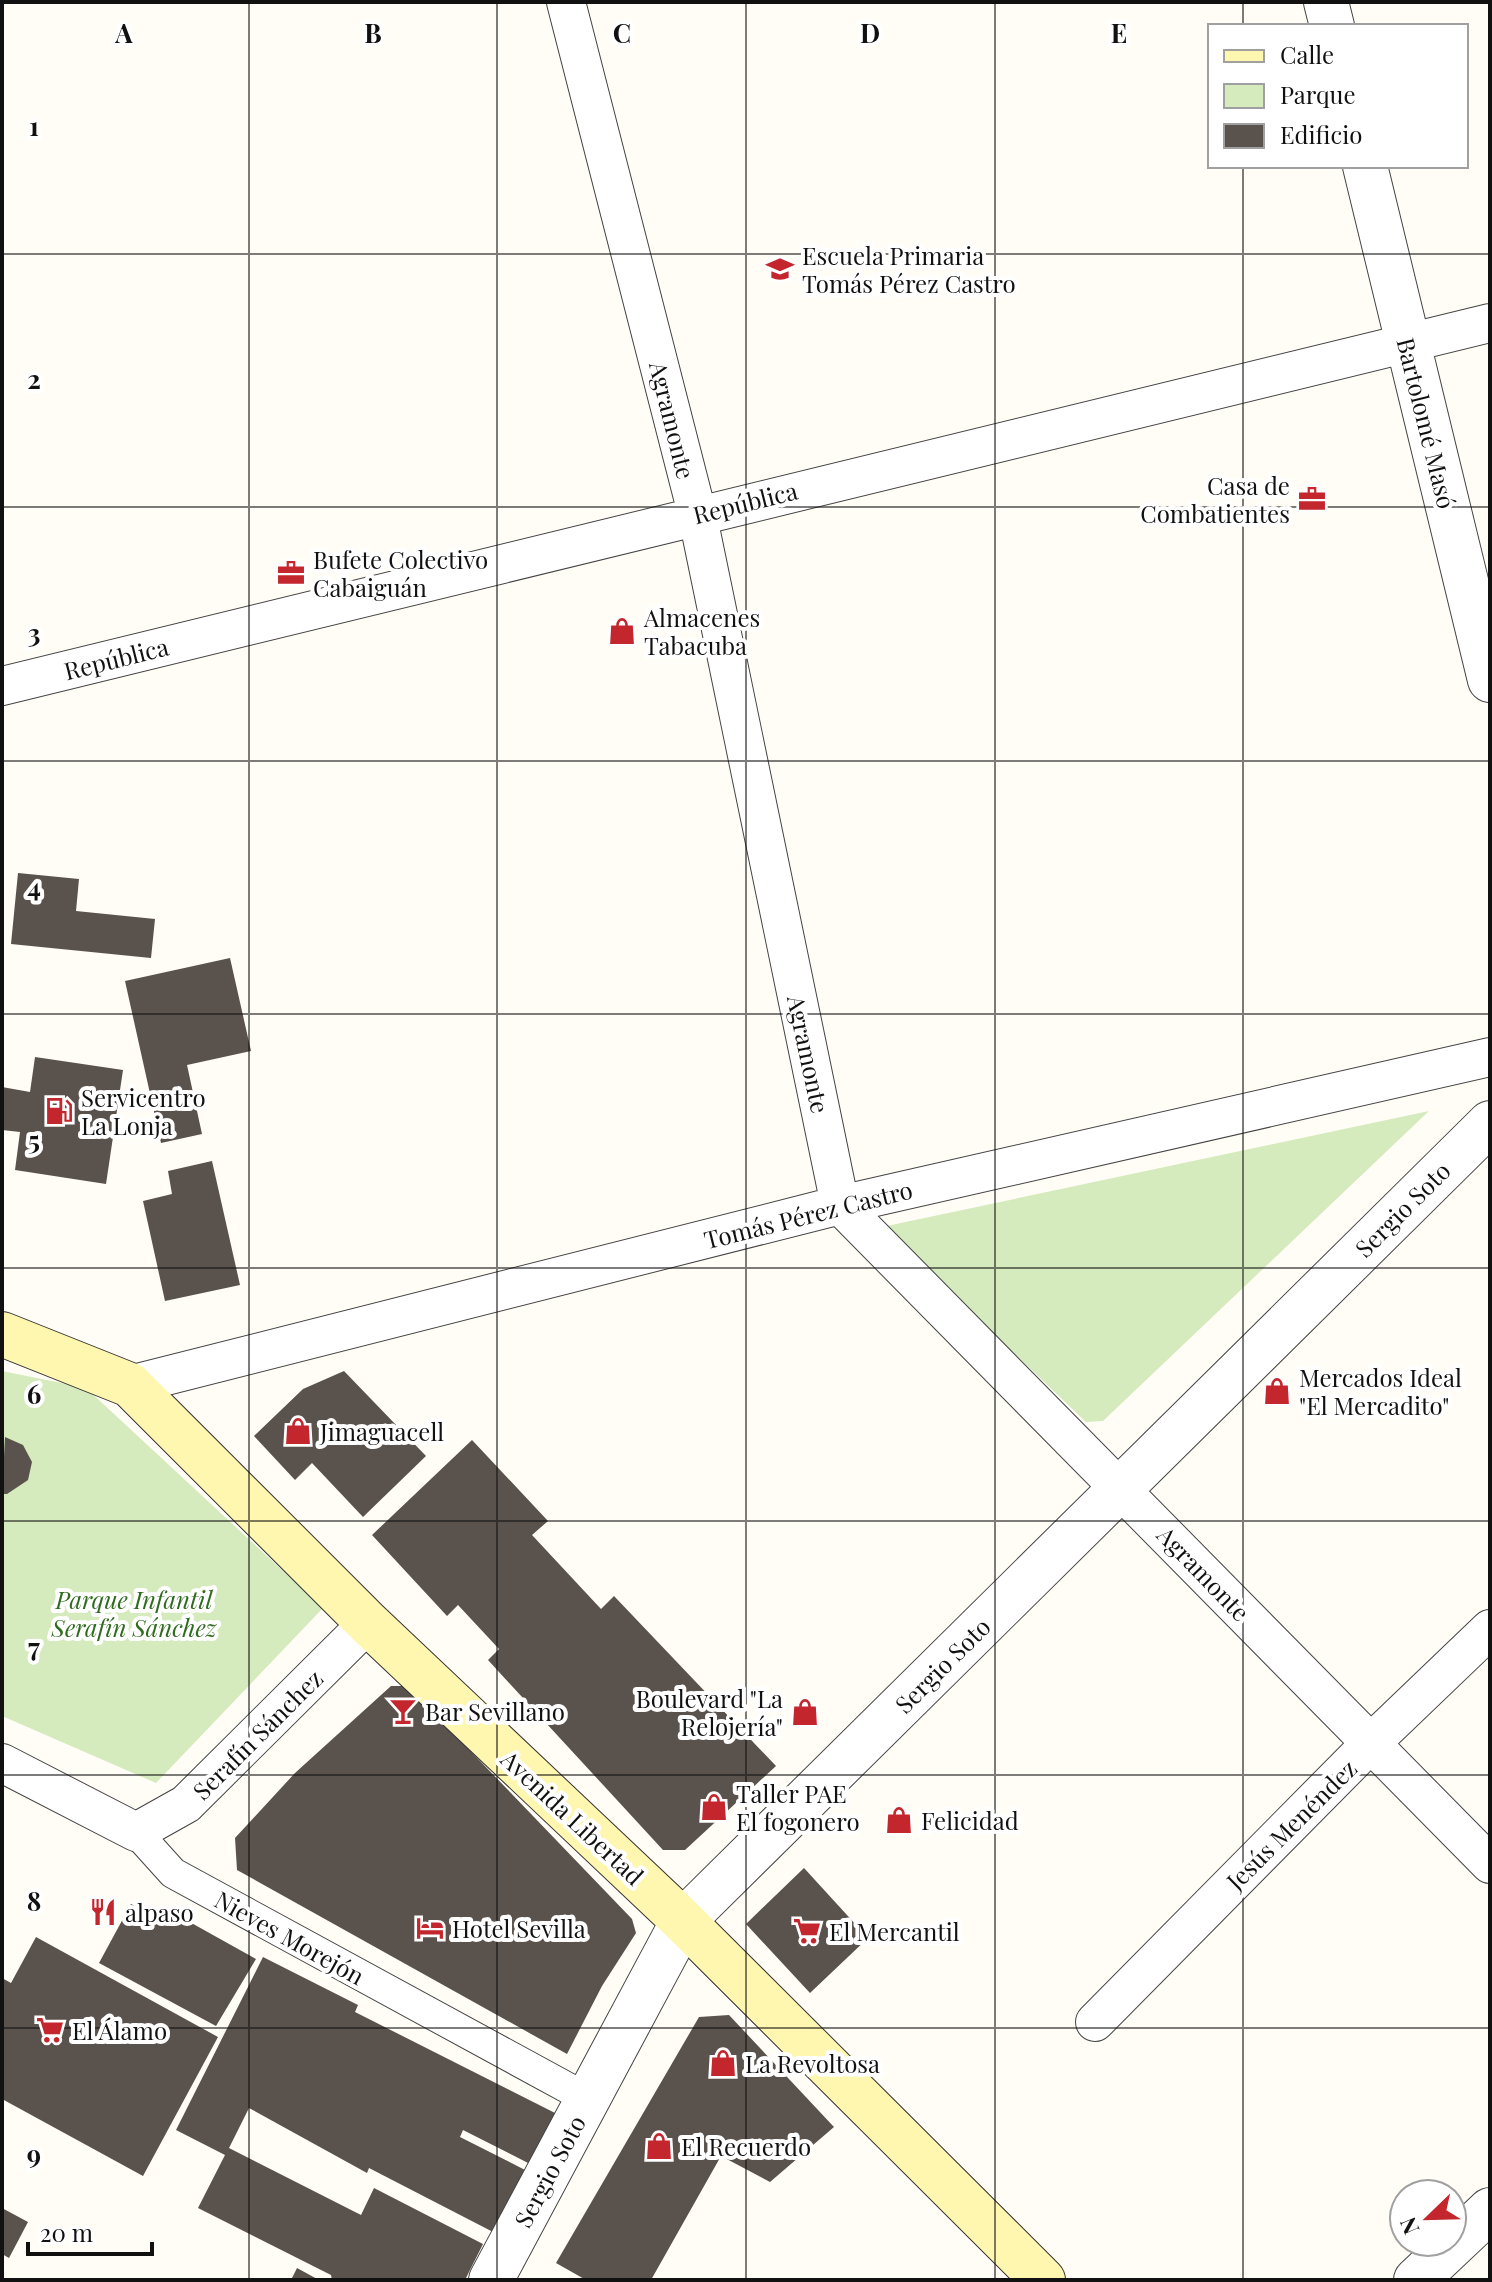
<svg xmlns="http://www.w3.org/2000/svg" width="1492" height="2282" font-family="'Playfair Display',serif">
<rect width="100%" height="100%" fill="#fffdf5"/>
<!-- green -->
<path fill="#d5ebbd" d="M1429 1111 1103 1421 1086 1422 882 1227Z
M2 1371 86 1388 323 1608 156 1783 2 1716Z"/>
<!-- building -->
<path fill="#5a524d" d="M18 873 79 879 76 911 155 919 151 958 11 944Z
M230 958 251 1051 187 1065 202 1134 161 1143 125 981Z
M35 1057 123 1070 106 1184 15 1170 20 1132 2 1130V1087L30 1092Z
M212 1161 240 1285 165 1301 143 1201 172 1194 168 1171Z
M344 1371 426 1456 363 1517 312 1463 295 1480 254 1436 303 1389Z
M5 1437 23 1445 32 1462 28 1480 7 1494H2Z
M472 1440 548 1521 532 1535 601 1609 614 1596 776 1766 685 1850H663L488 1660 499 1649 458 1605 447 1616 372 1535Z
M391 1686H408L632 1919 636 1933 602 1986 567 2054 237 1870 235 1838 295 1773Z
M804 1868 868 1938 810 1993 746 1924Z
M131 1904 164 1921 170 1911 256 1959 216 2026 99 1963Z
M36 1937 218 2037 143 2176 2 2099V1978L11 1983Z
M263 1957 358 2005 355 2012 559 2115 534 2166 463 2130 460 2137 527 2171 495 2233 369 2168 367 2173 249 2108 229 2148 361 2215 374 2188 483 2244 465 2280H332L331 2275 198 2208 225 2155 176 2130Z
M729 2015 834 2127 770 2182 721 2156 651 2280H586L556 2263 699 2017Z
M2 2208 28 2222 9 2258 2 2254Z
M297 2268 319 2280H291Z"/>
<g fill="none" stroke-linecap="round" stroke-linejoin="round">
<!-- pedestrian casing -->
<g stroke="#444" stroke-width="32">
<path id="pedestrian" d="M136 1832 173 1873 588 2099"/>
</g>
<!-- minor casing -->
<g stroke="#444" stroke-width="40">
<path id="minor" d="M566 2 697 513 840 1205 1490 1864
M2 686 1490 323
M130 1385 840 1205 1490 1057
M2 1763 136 1832 186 1804 368 1623
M1095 2022 1370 1744 1490 1629"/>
</g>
<!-- tertiary casing -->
<g stroke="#444" stroke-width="46">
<path id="tertiary" d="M1326 2 1332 26
M1365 166 1490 680
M491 2280 683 1921 1490 1123
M1416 2280 1490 2210"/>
</g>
<!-- secondary casing -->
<g stroke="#333" stroke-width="46">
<path id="secondary" d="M2 1334 130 1385 368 1623 683 1921 1043 2280"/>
</g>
<!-- pedestrian -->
<use href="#pedestrian" stroke="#fff" stroke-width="30"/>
<!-- minor -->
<use href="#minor" stroke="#fff" stroke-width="38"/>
<!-- tertiary -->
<use href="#tertiary" stroke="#fff" stroke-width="44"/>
<!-- secondary -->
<use href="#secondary" stroke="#fff6b0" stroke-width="44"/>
</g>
<!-- grid -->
<path fill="none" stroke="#111" stroke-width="2" stroke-opacity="0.55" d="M249 2V2280M497 2V2280M746 2V2280M995 2V2280M1243 2V26M1243 166V2280M2 254H1490M2 507H1490M2 761H1490M2 1014H1490M2 1268H1490M2 1521H1490M2 1775H1490M2 2028H1490"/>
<!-- icons -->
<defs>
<g id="school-bare" transform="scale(2.16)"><path d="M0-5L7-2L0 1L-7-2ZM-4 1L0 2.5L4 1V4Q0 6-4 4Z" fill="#c4262e" stroke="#fff" stroke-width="2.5" paint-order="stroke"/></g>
<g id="office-bare" transform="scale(2.16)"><path d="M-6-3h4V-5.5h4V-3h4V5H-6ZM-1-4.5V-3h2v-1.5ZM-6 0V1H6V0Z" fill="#c4262e" stroke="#fff" stroke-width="2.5" paint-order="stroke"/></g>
<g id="shop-bare" transform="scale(2.16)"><path d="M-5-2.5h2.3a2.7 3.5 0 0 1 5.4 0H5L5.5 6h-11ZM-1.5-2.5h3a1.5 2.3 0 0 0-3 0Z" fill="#c4262e" stroke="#fff" stroke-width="2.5" paint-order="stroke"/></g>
<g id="fuel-bare" transform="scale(2.16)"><path d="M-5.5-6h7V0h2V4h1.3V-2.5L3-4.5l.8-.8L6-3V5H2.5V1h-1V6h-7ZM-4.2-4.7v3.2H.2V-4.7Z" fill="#c4262e" stroke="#fff" stroke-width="2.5" paint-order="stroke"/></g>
<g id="bar-bare" transform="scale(2.16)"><path d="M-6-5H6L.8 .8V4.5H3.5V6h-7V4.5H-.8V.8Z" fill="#c4262e" stroke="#fff" stroke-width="2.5" paint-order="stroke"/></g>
<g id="restaurant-bare" transform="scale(2.16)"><path d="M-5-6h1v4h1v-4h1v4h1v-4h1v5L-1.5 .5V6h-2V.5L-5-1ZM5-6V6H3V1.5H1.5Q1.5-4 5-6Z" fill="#c4262e" stroke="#fff" stroke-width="2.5" paint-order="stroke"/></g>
<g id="hotel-bare" transform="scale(2.16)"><path d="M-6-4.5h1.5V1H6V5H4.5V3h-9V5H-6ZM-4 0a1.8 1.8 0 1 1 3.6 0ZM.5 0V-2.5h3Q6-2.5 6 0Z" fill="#c4262e" stroke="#fff" stroke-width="2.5" paint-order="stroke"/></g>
<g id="supermarket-bare" transform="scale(2.16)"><path d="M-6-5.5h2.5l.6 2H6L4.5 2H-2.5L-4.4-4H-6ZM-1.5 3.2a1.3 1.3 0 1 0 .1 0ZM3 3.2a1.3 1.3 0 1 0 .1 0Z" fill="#c4262e" stroke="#fff" stroke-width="2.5" paint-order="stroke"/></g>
</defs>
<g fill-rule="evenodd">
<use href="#school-bare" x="780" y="269"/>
<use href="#office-bare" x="1312" y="499"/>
<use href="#office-bare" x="291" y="573"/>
<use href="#shop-bare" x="622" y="631"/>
<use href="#fuel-bare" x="59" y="1111"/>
<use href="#shop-bare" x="1277" y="1391"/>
<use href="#shop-bare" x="298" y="1431"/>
<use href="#bar-bare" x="403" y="1711"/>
<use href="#shop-bare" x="805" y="1712"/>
<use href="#shop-bare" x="714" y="1807"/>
<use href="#shop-bare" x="899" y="1820"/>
<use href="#restaurant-bare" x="103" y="1912"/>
<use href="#hotel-bare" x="430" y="1928"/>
<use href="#supermarket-bare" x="807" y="1931"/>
<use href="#supermarket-bare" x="50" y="2030"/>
<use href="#shop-bare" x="723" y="2063"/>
<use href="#shop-bare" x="659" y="2146"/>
</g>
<g text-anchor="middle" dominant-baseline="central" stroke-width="8" stroke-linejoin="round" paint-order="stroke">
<!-- poi labels -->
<g font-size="24" fill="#111" stroke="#fff" text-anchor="start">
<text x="802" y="255">Escuela Primaria<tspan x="802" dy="28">Tomás Pérez Castro</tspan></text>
<text x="1290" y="485" text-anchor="end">Casa de<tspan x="1290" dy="28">Combatientes</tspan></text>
<text x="313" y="559">Bufete Colectivo<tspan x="313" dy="28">Cabaiguán</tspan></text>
<text x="644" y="617">Almacenes<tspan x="644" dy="28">Tabacuba</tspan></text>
<text x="81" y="1097">Servicentro<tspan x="81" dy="28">La Lonja</tspan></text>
<text x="1299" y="1377">Mercados Ideal<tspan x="1299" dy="28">"El Mercadito"</tspan></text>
<text x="320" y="1431">Jimaguacell</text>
<text x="783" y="1698" text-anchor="end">Boulevard "La<tspan x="783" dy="28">Relojería"</tspan></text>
<text x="425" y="1711">Bar Sevillano</text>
<text x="736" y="1793">Taller PAE<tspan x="736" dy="28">El fogonero</tspan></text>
<text x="921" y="1820">Felicidad</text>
<text x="125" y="1912">alpaso</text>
<text x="452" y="1928">Hotel Sevilla</text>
<text x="829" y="1931">El Mercantil</text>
<text x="72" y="2030">El Álamo</text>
<text x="745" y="2063">La Revoltosa</text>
<text x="681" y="2146">El Recuerdo</text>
</g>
<!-- street labels -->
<g font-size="24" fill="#111" stroke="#fff">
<text transform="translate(673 420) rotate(76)">Agramonte</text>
<text transform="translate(1427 423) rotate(76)">Bartolomé Masó</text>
<text transform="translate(745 502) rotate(-14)">República</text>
<text transform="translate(116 658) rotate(-14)">República</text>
<text transform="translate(809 1054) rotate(78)">Agramonte</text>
<text transform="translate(1402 1209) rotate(-45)">Sergio Soto</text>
<text transform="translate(808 1214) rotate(-14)">Tomás Pérez Castro</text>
<text transform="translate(1204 1573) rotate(46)">Agramonte</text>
<text transform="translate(942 1665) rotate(-45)">Sergio Soto</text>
<text transform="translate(257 1734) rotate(-45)">Serafín Sánchez</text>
<text transform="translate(573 1817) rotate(43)">Avenida Libertad</text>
<text transform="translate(1291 1824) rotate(-45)">Jesús Menéndez</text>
<text transform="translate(290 1937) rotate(29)">Nieves Morejón</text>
<text transform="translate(549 2171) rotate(-62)">Sergio Soto</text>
</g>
<!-- park labels -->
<g font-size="24" font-style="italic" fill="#2f6b1f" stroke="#fff">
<text x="134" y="1599">Parque Infantil<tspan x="134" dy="28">Serafín Sánchez</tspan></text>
</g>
</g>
<g font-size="26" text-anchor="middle" font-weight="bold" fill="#111" stroke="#fff" stroke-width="8" stroke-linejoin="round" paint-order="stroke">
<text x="124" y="43">A</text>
<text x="373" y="43">B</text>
<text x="622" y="43">C</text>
<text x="870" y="43">D</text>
<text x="1119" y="43">E</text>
<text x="34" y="136">1</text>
<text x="34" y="389">2</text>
<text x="34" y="643">3</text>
<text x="34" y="897">4</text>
<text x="34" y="1150">5</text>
<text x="34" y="1404">6</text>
<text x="34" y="1657">7</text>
<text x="34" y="1911">8</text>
<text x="34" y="2164">9</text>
</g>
<!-- border -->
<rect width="1492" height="2282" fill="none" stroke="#111111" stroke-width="8"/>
<!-- legend -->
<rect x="1208" y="24" width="260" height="144" fill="#ffffff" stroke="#a0a0a0" stroke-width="2"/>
<rect x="1224" y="50" width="40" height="12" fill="#fff6b0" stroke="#a0a0a0" stroke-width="2"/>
<text x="1280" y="64" font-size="24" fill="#111111">Calle</text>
<rect x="1224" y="84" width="40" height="24" fill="#d5ebbd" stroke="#a0a0a0" stroke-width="2"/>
<text x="1280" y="104" font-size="24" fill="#111111">Parque</text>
<rect x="1224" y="124" width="40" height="24" fill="#5a524d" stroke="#a0a0a0" stroke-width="2"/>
<text x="1280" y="144" font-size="24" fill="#111111">Edificio</text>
<!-- north arrow -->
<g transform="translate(1428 2218) rotate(247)"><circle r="38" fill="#ffffff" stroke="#a0a0a0" stroke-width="2"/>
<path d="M0-6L14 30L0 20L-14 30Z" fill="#c4262e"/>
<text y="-12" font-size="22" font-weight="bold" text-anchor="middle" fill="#111111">N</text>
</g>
<!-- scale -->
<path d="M28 2242v12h124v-12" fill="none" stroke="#111111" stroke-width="4"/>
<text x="40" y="2242" font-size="24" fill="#111111" stroke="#ffffff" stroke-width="6" paint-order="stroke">20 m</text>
</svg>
